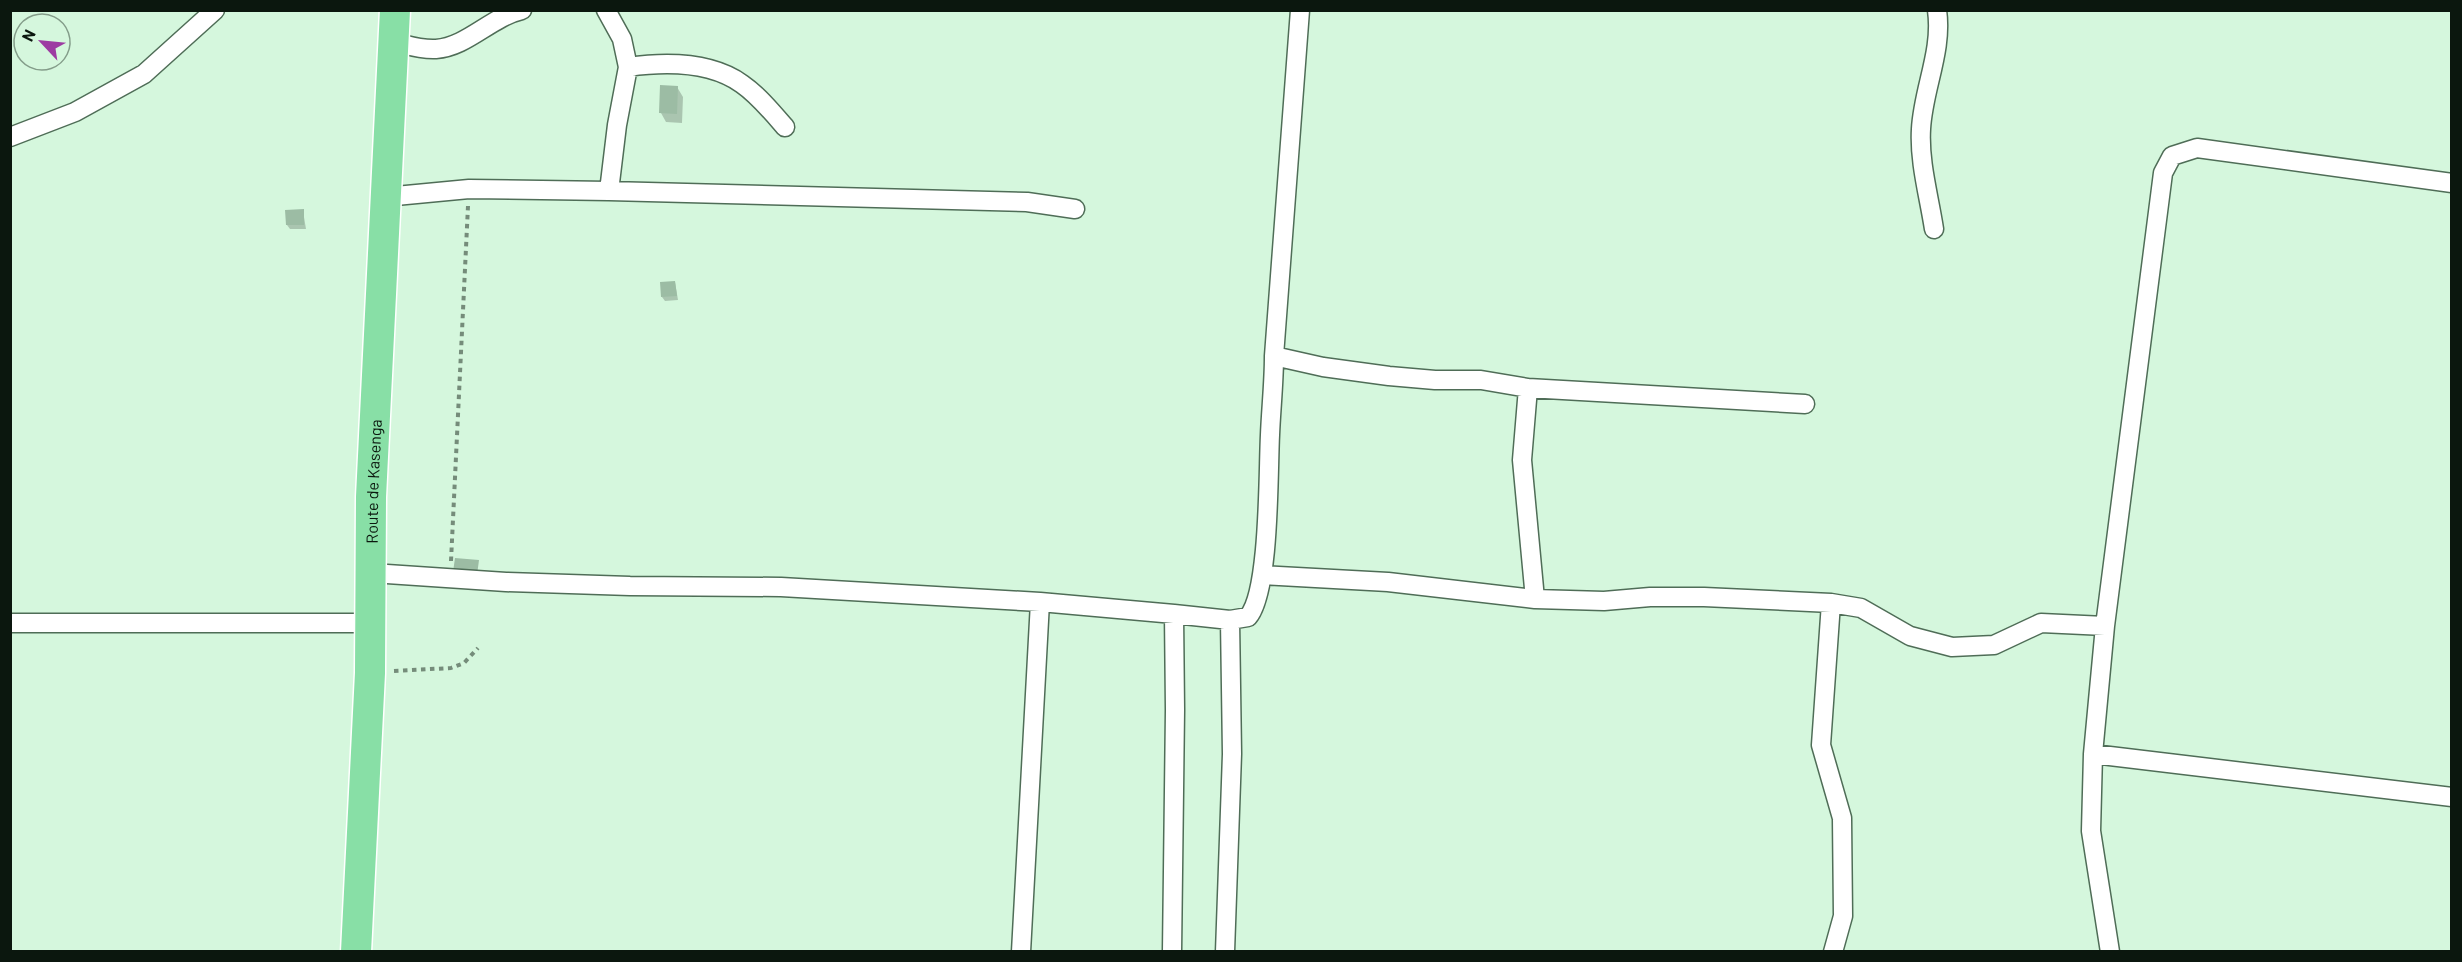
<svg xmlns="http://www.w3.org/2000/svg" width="2462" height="962" font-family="Barlow,sans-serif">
<rect width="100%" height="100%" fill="#d5f7dd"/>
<!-- shadow -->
<path fill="#0003" d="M677 87 683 97 682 123 666 122 661 113Z
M287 211H303L306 229H290L287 225Z
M675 282 678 300 665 301 662 297Z"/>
<!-- building -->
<path fill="#9cbca4" d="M660 85 678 86 677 114 659 113Z
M304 209V225H286L285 210Z
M675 281 677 296 661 297 660 282Z
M455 558 479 560 477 575 453 572Z"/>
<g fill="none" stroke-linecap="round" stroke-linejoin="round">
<!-- minor casing -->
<g stroke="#4f6d57" stroke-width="21">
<path id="minor" d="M394 42C407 45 421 50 436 49 467 47 491 17 522 10
M628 67C664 62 710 61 742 84 758 95 772 112 785 127
M10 137 75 112 144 74 215 10
M609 191 1027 202 1075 209
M385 197 469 189 609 191 617 125 628 67 622 39 606 10
M1934 229C1929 196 1919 162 1921 129 1923 89 1943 51 1937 10
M1274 356 1323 367 1389 376 1435 380H1481L1528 388 1805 404
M1528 388 1522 460 1535 599 1604 601 1650 597H1704L1831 603 1861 608 1910 636 1952 647 1994 645 2041 623 2105 626
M372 573 506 582 630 586 781 587 1040 602 1174 614 1175 710 1172 952
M1262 575 1388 582 1535 599
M1831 603 1821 745 1842 818 1843 916 1833 952
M1174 614 1230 620 1232 754 1225 952
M1230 620 1248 617C1270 592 1268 473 1270 435 1271 409 1274 383 1274 356L1300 10
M10 623H370
M2093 754 2452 797
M1021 952 1040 602
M2110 952 2091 831 2093 754 2105 626 2163 173 2172 156 2197 148 2452 183"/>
</g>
<!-- trunk casing -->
<g stroke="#fff" stroke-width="33">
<g id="trunk">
<path id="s1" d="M356 952 370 673 371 497 395 10"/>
</g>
</g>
<!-- path -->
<path stroke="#758c7a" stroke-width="4" stroke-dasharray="4.5 4.5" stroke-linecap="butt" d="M451 561 468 206
M394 671 451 668 464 663 478 648"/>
<!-- minor -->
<use href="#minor" stroke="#fff" stroke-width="18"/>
<!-- trunk -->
<use href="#trunk" stroke="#88dfa6" stroke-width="30"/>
</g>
<g text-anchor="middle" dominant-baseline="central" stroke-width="4.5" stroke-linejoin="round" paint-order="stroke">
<!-- street labels -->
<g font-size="16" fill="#0b170e" stroke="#d5f7dd">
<text stroke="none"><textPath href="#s1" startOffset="471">Route de Kasenga</textPath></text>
</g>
</g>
<!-- border -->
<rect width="2462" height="962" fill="none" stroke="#0b170e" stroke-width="24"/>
<!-- north arrow -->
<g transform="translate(42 42) rotate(296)"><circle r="28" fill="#d5f7dd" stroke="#849d8a" stroke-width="1.5"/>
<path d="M0-4.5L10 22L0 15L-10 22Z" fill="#9d3ba2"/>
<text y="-9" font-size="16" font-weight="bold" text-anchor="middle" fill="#0b170e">N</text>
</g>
</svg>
